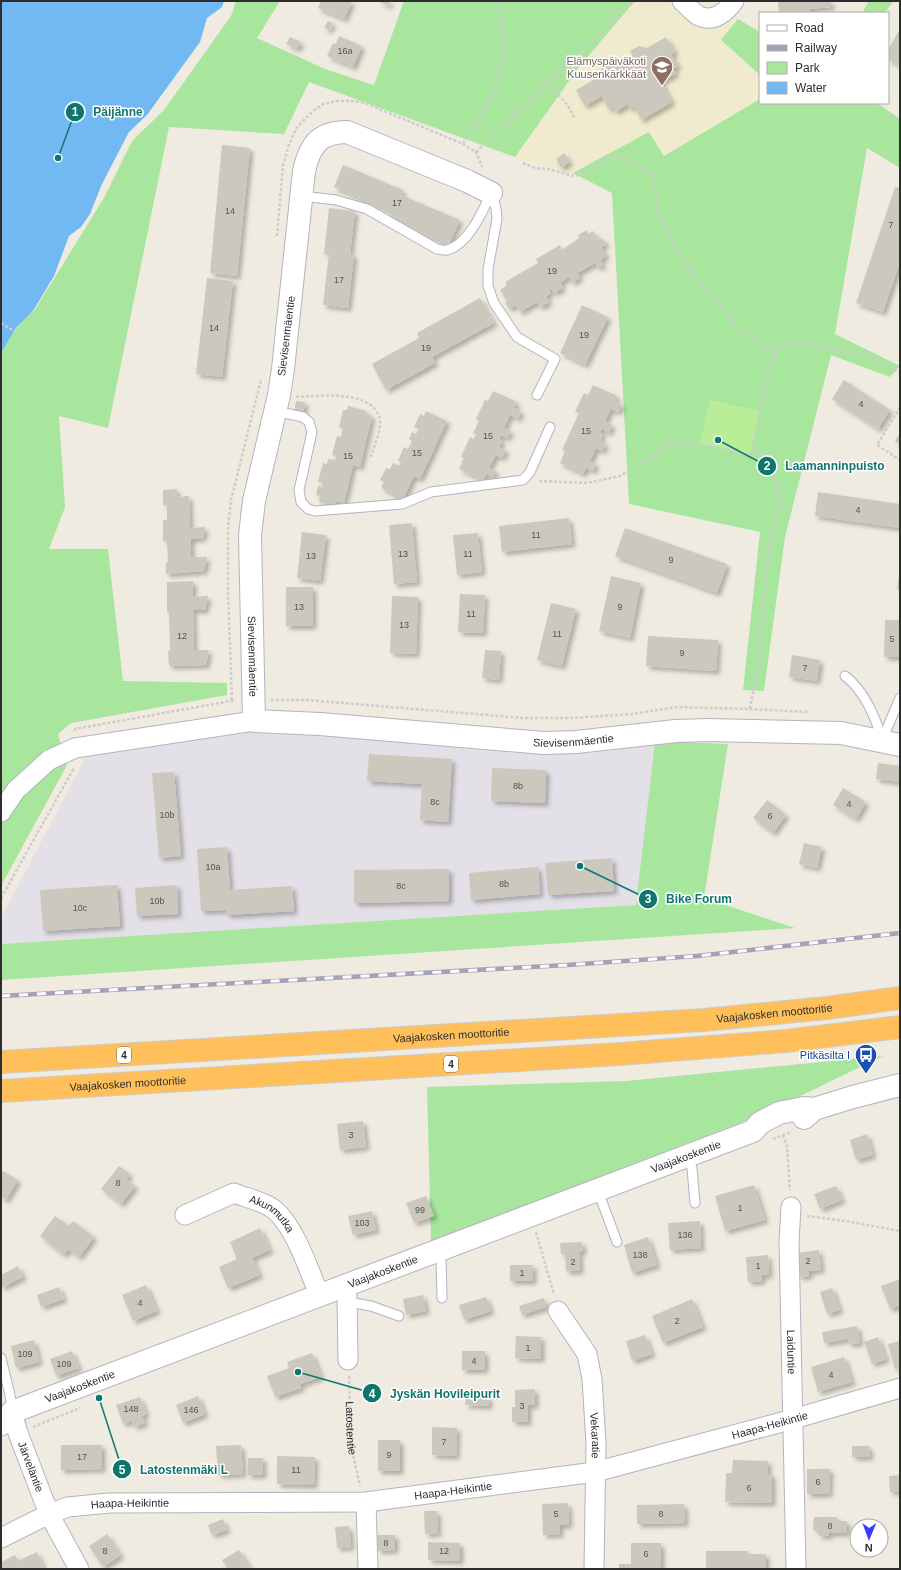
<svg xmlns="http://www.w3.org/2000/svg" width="901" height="1570" font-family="Arial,sans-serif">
<defs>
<filter id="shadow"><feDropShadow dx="3.5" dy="3.5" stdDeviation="2" flood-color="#0004"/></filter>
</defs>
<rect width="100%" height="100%" fill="#efebe0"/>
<!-- industrial -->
<path fill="#e4e0e7" d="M254 731 655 741 637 905 1 944V918L87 755Z"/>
<!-- education -->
<path fill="#f0ebcf" d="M635 1H708L738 19 721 41 760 75V99L664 156 649 132 573 173 515 157 579 67Z"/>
<!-- green -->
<path fill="#a7e69c" d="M236 1H280L257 38 325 69 374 85 404 1H635L579 67 515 157 309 82 284 134 169 127 108 428 59 416 65 507 49 549H108L123 681 227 683V695L71 723 58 734 67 765 1 886V353C10 337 19 323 34 311L104 198 132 141 164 110 231 16Z
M869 1H893L885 13H862Z
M738 19 760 32V75L721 40Z
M760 99V103H877L900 119V168L867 148 835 334 900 366 890 377 831 355 785 537 764 691 743 690 760 532 629 504 612 193 573 173 649 132 664 156Z
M655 741 728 744 704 898 795 928 1 980V944L636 905Z
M883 1056 763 1114 431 1241 427 1087 626 1081Z"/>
<!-- pitch -->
<path fill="#b9ed98" d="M710 400 760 411 750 455 700 444Z"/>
<!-- water -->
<path fill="#72b8f2" d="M1 1H224L222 7 207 18 200 42 147 115 129 132 102 184 90 214 81 227 69 236 54 276 33 311 16 328 1 353Z"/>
<!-- building -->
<path fill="#cbc9be" filter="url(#shadow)" d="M321 1H352L344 19 318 8Z
M378 1H391L388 6Z
M778 1H831V7L810 9V12L779 13Z
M328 21 333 23 329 30 324 28Z
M898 32 900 33V66L888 59V50Z
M339 36 362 46 353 67 327 56 333 43 336 44Z
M290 37 301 42 297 49 286 44Z
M666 37 675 52 671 55 678 66 673 69 676 73 661 82 672 102 641 120 634 106 630 109 628 104 615 112 613 107 608 109 602 96 585 106 576 90 600 76 602 66 611 61 616 66 633 57 630 51 639 46 647 48Z
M222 145 250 148 237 276 210 273Z
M564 153 570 162 561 168 556 159Z
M343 165 403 190 401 195 460 220 449 244 389 219 392 212 334 187Z
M895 187 900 188V262L883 312 856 303Z
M329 208 355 211 350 254 354 255 348 308 323 305 329 254H324Z
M587 230 588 234 593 231 599 240 602 238 606 244 601 247 606 256 600 260 603 265 598 268 595 263 577 273 580 278 572 283 569 277 560 283 563 288 554 293 551 288 549 289 551 293 546 296 549 302 540 307 537 302 520 312 516 305 509 309 505 302 507 301 500 290 507 285 505 282 538 263 536 259 560 245 562 250 579 238 578 235Z
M207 278 233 281 222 377 196 374Z
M480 298 494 323 432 357 435 363 386 390 372 364 419 338 417 333Z
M582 305 608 317 585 365 560 353Z
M844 380 890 410 878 429 832 399Z
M593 385 617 396 615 401 622 405 618 412 611 409 605 421 612 425 609 433 601 429 600 433 603 434 600 441 606 444 602 451 596 448 590 461 596 464 593 471 586 468 583 474 560 463 565 451 562 450 579 413 575 412 584 393 588 395Z
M493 391 517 402 514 408 521 411 518 419 510 415 504 428 511 431 507 438 501 435 499 439 502 441 499 447 506 450 502 458 496 455 489 468 496 471 493 477 486 474 483 480 459 469 464 458 461 457 470 437 474 439 476 434 473 433 479 421 476 419 485 400 488 401Z
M296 401 305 402 303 415 294 413Z
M348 406 367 411 366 414 372 416 360 467 353 465 344 503 336 501 335 506 319 502 320 496 316 495 318 486 322 487 323 483 318 482 323 463 327 464 328 459 335 460 336 456 332 455 337 436 341 437 343 428 339 427 343 410H347Z
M426 411 447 421 420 479 414 476 403 499 381 488 384 482 380 480 386 468 390 469 393 463 399 466 401 462 398 461 404 447 408 449 412 441 409 439 412 432 416 434 419 429 414 427 420 414 424 416Z
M900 433V445L895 441Z
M177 489V497L189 496 190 528 205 527 203 538 191 539V557H207L204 571 166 574V562H168L167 541H163V520H167V505H163V490Z
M818 492 900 504V528L815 516Z
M569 518 572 544 502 552 499 526Z
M412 523 417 582 394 584 389 525Z
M625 528 727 564 717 593 615 556Z
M302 532 326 535 320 581 297 578Z
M478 533 482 572 457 575 453 535Z
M899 575H900V590H897Z
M611 576 641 583 630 638 599 631Z
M193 581V597L208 596 205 610H193L194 650H209L206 665 169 666 168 651H170L169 612H167V582Z
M286 587H313V626H286Z
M460 594 485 595 483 633 458 632Z
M392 596 418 597 416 654 390 653Z
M551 603 576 609 562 666 537 660Z
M885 620H900V657H884Z
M648 636 718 640 716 671 646 666Z
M485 650 501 651 499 680 482 678Z
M792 655 820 660 817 681 789 677Z
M369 754 452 759 448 822 420 820 422 784 367 781Z
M878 763 900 766V782L876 779Z
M492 768 546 770 545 803 491 801Z
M174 772 181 856 159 858 152 773Z
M843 788 866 802 856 819 833 805Z
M767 800 786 815 773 833 753 818Z
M804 843 822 847 817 868 799 864Z
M227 847 230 890 292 886 294 911 227 915 226 910 201 911 197 849Z
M612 858 614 891 548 895 545 863Z
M538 867 540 894 471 900 469 873Z
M449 869V901L354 903V870Z
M117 885 120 926 43 931 40 890Z
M177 885 178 914 137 916 135 888Z
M363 1121 366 1147 340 1150 337 1124Z
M867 1134 873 1155 856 1160 850 1140Z
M119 1166 130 1174 126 1179 135 1186 121 1204 101 1189Z
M1 1170 18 1180 6 1200 1 1197Z
M754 1185 765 1220 725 1231 715 1196Z
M836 1186 842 1200 820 1209 814 1194Z
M426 1196 434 1216 414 1223 406 1203Z
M372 1211 376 1230 353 1235 348 1216Z
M55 1216 69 1226 73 1221 94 1237 79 1257 68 1249 64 1255 40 1236Z
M700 1221 701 1248 670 1250 668 1223Z
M260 1228 270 1250 252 1258 260 1275 228 1288 219 1267 237 1259 230 1242Z
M648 1237 657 1265 632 1273 624 1245Z
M582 1242 583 1252H579L580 1271H566L565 1254H561L560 1243Z
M819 1250 821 1270 809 1271V1276L799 1277 796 1253Z
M768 1255 769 1275H762V1281L748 1282 746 1257Z
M510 1265H533V1281H510Z
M18 1266 23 1277 1 1288V1275Z
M900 1279V1305L890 1309 881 1286Z
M146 1285 157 1311 133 1321 122 1295Z
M59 1287 64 1299 41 1307 37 1295Z
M832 1288 840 1310 827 1314 820 1292Z
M423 1295 426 1311 406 1315 403 1299Z
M486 1297 491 1311 464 1320 459 1305Z
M544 1298 546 1307 522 1315 519 1306Z
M692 1299 703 1327 663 1343 652 1316Z
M857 1326 860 1343 849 1344 848 1339 824 1343 822 1332Z
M645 1335 652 1354 632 1361 626 1341Z
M516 1336 541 1337V1359L515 1358Z
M878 1337 886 1359 872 1364 864 1342Z
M34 1340 39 1362 16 1368 11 1346Z
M900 1341V1368L895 1369 888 1344Z
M72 1351 79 1368 56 1376 50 1359Z
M462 1351H485V1370H462Z
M312 1353 321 1377 300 1384 301 1388 275 1397 267 1376 289 1368 287 1362Z
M844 1357 852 1382 818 1392 811 1367Z
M535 1389V1405H528V1422H512V1407H515V1390Z
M198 1396 205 1414 183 1423 176 1405Z
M466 1396 489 1397V1406L465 1405Z
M140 1397 146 1414 142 1416 145 1423 134 1427 132 1421 123 1424 116 1405Z
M432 1427 457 1428 456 1456 432 1455Z
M378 1440H400V1471H378Z
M61 1445H102V1469L61 1470Z
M241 1445 243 1474 218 1475 216 1446Z
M852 1446H869L870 1457H852Z
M277 1456 315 1457 314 1485 277 1484Z
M248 1458H263V1475H248Z
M733 1460 768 1461V1474H772V1503L725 1502 726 1473H732Z
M807 1469H830L829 1494H807Z
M900 1475V1492H890L889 1476Z
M568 1503 569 1525H560V1534L543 1535 542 1504Z
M684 1504 685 1523 637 1524V1505Z
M424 1511H437L438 1533 425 1534Z
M814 1517H837V1521H847V1533H829V1536H819V1530H813Z
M223 1519 227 1530 212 1535 208 1525Z
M349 1526 351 1547 337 1548 335 1527Z
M107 1534 121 1555 103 1567 89 1546Z
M377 1535H395V1550L378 1551Z
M428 1542 460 1543V1561L428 1560Z
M631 1543H661V1569H619V1564H631Z
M239 1550 251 1569H228L222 1560Z
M706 1551H748V1554H766V1569H706Z
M37 1552 44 1569H1V1562L15 1555 18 1561Z"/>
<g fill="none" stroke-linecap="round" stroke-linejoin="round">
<!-- service casing -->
<g stroke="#b3b3c1" stroke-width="11">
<path id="service" d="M491 193 496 208 497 219 488 269V286L494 303 517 337 555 359 537 395
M302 196 336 200 367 209 437 249C440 249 444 251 447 250 468 245 483 211 491 193
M275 411 303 417 309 422 312 432 299 490 301 502 308 509 315 511 402 504 431 492 523 480 530 472 550 427
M845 676C864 690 876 718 882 740
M882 740 900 698
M687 1157 692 1168 695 1203
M598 1191 617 1242
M437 1252 441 1261 442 1298
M347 1302 371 1306 399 1316
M1 1358 10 1395 12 1412"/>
</g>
<!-- minor casing -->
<g stroke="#b3b3c1" stroke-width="21">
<g id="minor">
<path d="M682 1C687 5 693 13 699 16 714 23 726 12 734 1"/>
<path d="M1 812 16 790 49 760 75 748 254 721"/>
<path id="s2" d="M791 1207 789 1242 796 1569"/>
<path id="s3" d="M185 1215 234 1193C247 1198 261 1201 272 1208 293 1222 310 1272 319 1295"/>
<path d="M343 1287 347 1297 348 1360"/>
<path id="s4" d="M558 1311 587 1354 592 1379 596 1443 594 1569"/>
<path id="s5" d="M12 1412 18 1433 49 1514 79 1569"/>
<path d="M366 1502 368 1569"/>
<path id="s6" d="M1 1538 49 1514 68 1507 109 1503 366 1502 595 1472 793 1419 900 1388"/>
</g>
</g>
<!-- tertiary casing -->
<g stroke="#b3b3c1" stroke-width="24">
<g id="tertiary">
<path id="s7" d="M491 193 467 181 347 132C319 132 310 145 304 171L283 369 279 395 254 501 250 535 254 721 320 724 544 743 576 742 676 731 709 730 841 733 900 745"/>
</g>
</g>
<!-- secondary casing -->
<g stroke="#b3b3c1" stroke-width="24">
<g id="secondary">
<path d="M804 1118 814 1109 853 1097 900 1085"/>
<path id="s8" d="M1 1424 4 1422 12 1412 724 1142 753 1131 760 1123 779 1113 804 1108 814 1109"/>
</g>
</g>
<!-- motorway casing -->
<g stroke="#cdcdcd" stroke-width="24">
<g id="motorway">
<path id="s9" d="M1 1062 704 1020 827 1008 900 998"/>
<path id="s10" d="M1 1091 620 1054 786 1041 900 1027"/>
</g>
</g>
<!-- path -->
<g stroke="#cdcdcd" stroke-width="2.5" stroke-dasharray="3 2" stroke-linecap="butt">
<path d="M547 85C559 94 569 105 575 119"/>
<path d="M463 144C475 124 490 104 498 82 505 62 501 23 500 1"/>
<path d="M476 152 547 85 633 1"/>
<path d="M523 163 535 168 548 169 574 176 584 174 617 156 626 157 652 174 656 188 657 215 693 274 703 288 721 305 740 331 757 343 776 353"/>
<path d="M277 236 283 166 289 144 297 127 312 112 323 104 337 101H353L365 103 463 144 476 152 482 167"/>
<path d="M1 323 14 331"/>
<path d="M296 397C319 396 368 389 379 416 383 426 374 447 371 457"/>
<path d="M900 407 877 445 900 460"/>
<path d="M539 481 587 483 620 476 649 459 668 443 700 444 750 455 756 450"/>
<path d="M232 700 228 594V527L231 500 261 380"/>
<path d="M271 700H307L523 718H571L632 714 678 707 750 709 808 712"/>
<path d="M750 709 757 670 770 535 779 506V494L777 481 753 444 769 368 782 340 866 356 900 373"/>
<path d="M75 731V729L236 700"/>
<path d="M1 898 74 768"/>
<path d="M783 1135 787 1146 790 1190"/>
<path d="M773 1139 792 1132"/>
<path d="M807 1216 845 1221 900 1231"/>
<path d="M536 1232 554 1295"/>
<path id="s1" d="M349 1376 351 1445 360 1486"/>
<path d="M33 1427 80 1408"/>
</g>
<!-- service -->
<use href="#service" stroke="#fff" stroke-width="9"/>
<!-- minor -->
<use href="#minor" stroke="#fff" stroke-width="19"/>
<!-- tertiary -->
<use href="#tertiary" stroke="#fff" stroke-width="22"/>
<!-- secondary -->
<use href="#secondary" stroke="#fff" stroke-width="22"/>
<!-- motorway -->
<use href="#motorway" stroke="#ffc05b" stroke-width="22"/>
<!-- rail casing -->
<g stroke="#a3a2b8" stroke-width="4.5">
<path id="rail" d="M1 996 567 965 697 956 900 933"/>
</g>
<!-- rail -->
<use href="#rail" stroke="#fff" stroke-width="3" stroke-dasharray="9" stroke-linecap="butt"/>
</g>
<!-- icons -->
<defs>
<g id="school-pin" transform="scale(1.15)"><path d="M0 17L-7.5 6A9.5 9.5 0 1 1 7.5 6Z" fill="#8d6e63" stroke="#fff"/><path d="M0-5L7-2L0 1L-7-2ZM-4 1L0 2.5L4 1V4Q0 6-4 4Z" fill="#fff"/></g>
<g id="bus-pin" transform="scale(1.15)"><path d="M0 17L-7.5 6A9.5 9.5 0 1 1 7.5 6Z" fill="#1a4fb4" stroke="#fff"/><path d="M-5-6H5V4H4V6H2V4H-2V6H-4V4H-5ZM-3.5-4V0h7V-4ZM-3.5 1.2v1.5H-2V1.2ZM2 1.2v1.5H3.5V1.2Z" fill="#fff"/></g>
</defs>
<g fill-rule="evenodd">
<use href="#school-pin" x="662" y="67"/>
<use href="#bus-pin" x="866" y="1055"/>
</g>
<g text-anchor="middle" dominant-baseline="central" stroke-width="3" stroke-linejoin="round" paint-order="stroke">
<!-- number labels -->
<g font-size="9" fill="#545451">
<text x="345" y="51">16a</text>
<text x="397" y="203">17</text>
<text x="230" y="211">14</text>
<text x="891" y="225">7</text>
<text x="552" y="271">19</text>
<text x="339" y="280">17</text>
<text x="214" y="328">14</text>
<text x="584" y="335">19</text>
<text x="426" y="348">19</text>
<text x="861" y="404">4</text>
<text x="586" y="431">15</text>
<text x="488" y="436">15</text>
<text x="417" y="453">15</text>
<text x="348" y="456">15</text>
<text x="858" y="510">4</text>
<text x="536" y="535">11</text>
<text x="403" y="554">13</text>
<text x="468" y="554">11</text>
<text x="311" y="556">13</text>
<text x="671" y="560">9</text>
<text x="299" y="607">13</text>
<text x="620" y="607">9</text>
<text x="471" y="614">11</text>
<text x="404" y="625">13</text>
<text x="557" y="634">11</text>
<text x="182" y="636">12</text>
<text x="892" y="639">5</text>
<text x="682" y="653">9</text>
<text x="805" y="668">7</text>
<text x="518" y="786">8b</text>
<text x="435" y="802">8c</text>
<text x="849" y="804">4</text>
<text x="167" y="815">10b</text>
<text x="770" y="816">6</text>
<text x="213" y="867">10a</text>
<text x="504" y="884">8b</text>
<text x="401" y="886">8c</text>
<text x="157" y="901">10b</text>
<text x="80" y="908">10c</text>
<text x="351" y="1135">3</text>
<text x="118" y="1183">8</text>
<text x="740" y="1208">1</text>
<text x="420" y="1210">99</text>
<text x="362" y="1223">103</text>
<text x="685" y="1235">136</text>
<text x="640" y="1255">138</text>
<text x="808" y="1261">2</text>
<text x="573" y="1262">2</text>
<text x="758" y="1266">1</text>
<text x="522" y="1273">1</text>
<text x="140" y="1303">4</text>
<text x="677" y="1321">2</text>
<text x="528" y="1348">1</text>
<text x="25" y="1354">109</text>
<text x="474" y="1361">4</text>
<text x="64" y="1364">109</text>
<text x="831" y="1375">4</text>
<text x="522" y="1406">3</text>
<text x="131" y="1409">148</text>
<text x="191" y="1410">146</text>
<text x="444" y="1442">7</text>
<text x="389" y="1455">9</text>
<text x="82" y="1457">17</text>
<text x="296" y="1470">11</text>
<text x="818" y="1482">6</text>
<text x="749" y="1488">6</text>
<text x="556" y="1514">5</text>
<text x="661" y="1514">8</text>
<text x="830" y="1526">8</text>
<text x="386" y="1543">8</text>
<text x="105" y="1551">8</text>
<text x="444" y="1551">12</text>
<text x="646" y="1554">6</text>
</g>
<!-- shield labels -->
<g fill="#fff" stroke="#6c6c6c" stroke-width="1">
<rect x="117" y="1047" width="14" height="16" rx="3"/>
<rect x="444" y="1056" width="14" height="16" rx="3"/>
</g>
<g font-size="10" font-weight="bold" fill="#2d2d2d">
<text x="124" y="1055">4</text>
<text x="451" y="1064">4</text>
</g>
<!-- education labels -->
<g font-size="11" fill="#785e54" stroke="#fff" text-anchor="end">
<text x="646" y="61">Elämyspäiväkoti<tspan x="646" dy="13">Kuusenkärkkäät</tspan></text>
</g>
<!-- street labels -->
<g font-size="11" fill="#2d2d2d" stroke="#fff">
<text transform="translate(286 336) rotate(-83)">Sievisenmäentie</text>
<text stroke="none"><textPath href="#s7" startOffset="711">Sievisenmäentie</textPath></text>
<text stroke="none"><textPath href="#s7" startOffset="1096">Sievisenmäentie</textPath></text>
<text stroke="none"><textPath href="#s9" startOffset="775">Vaajakosken moottoritie</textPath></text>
<text stroke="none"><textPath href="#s9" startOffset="451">Vaajakosken moottoritie</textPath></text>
<text stroke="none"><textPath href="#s10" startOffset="127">Vaajakosken moottoritie</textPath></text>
<text stroke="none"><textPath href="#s8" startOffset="737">Vaajakoskentie</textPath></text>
<text stroke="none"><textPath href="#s3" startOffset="98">Akunmutka</textPath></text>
<text stroke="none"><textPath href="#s8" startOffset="413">Vaajakoskentie</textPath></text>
<text stroke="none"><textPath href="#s2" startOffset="145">Laiduntie</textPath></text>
<text stroke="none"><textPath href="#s8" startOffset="89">Vaajakoskentie</textPath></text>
<text stroke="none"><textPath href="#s6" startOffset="784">Haapa-Heikintie</textPath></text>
<text stroke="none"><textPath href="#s1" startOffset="52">Latostentie</textPath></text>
<text stroke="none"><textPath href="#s4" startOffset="134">Vekaratie</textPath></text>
<text stroke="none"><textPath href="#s5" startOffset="58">Järveläntie</textPath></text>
<text stroke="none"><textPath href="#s6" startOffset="460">Haapa-Heikintie</textPath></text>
<text stroke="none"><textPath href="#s6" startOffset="136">Haapa-Heikintie</textPath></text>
</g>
<!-- transit labels -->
<g font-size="11" fill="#164399" stroke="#fff" text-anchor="end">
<text x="850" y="1055">Pitkäsilta I</text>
</g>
</g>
<!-- callouts -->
<path fill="none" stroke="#0f766e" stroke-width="1.5" d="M58 158L75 112M718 440L767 466M580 866L648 899M298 1372L372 1393M99 1398L122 1469"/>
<g fill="#0f766e" stroke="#fff" stroke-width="1.5">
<circle cx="58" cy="158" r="4"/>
<circle cx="718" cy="440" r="4"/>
<circle cx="580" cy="866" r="4"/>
<circle cx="298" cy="1372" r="4"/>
<circle cx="99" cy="1398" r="4"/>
<circle cx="75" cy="112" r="10"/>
<circle cx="767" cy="466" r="10"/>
<circle cx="648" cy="899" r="10"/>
<circle cx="372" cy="1393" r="10"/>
<circle cx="122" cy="1469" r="10"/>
</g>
<g font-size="12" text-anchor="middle" font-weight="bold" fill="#fff">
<text x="75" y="116">1</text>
<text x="767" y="470">2</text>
<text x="648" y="903">3</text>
<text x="372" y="1398">4</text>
<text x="122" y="1474">5</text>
</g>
<g font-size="12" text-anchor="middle" font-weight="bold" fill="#0f766e" stroke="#fff" stroke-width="3" stroke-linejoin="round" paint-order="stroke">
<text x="118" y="116">Päijänne</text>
<text x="835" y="470">Laamanninpuisto</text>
<text x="699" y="903">Bike Forum</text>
<text x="445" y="1398">Jyskän Hovileipurit</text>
<text x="184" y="1474">Latostenmäki L</text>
</g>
<!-- border -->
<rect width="901" height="1570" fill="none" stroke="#2d2d2d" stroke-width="4"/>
<!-- legend -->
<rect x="759" y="12" width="130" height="92" fill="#ffffff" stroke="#ababab"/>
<rect x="767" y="25" width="20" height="6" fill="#ffffff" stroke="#ababab"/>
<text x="795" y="32" font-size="12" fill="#2d2d2d">Road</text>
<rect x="767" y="45" width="20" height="6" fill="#a3a2b8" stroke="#ababab"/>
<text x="795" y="52" font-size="12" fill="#2d2d2d">Railway</text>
<rect x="767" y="62" width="20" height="12" fill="#a7e69c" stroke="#ababab"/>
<text x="795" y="72" font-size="12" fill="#2d2d2d">Park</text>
<rect x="767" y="82" width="20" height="12" fill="#72b8f2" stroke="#ababab"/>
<text x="795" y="92" font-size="12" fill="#2d2d2d">Water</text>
<!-- north arrow -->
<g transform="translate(869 1538) rotate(181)"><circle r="19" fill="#ffffff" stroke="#ababab"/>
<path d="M0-3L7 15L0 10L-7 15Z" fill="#3e3efe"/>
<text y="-6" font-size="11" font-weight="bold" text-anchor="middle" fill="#2d2d2d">N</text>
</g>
</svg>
